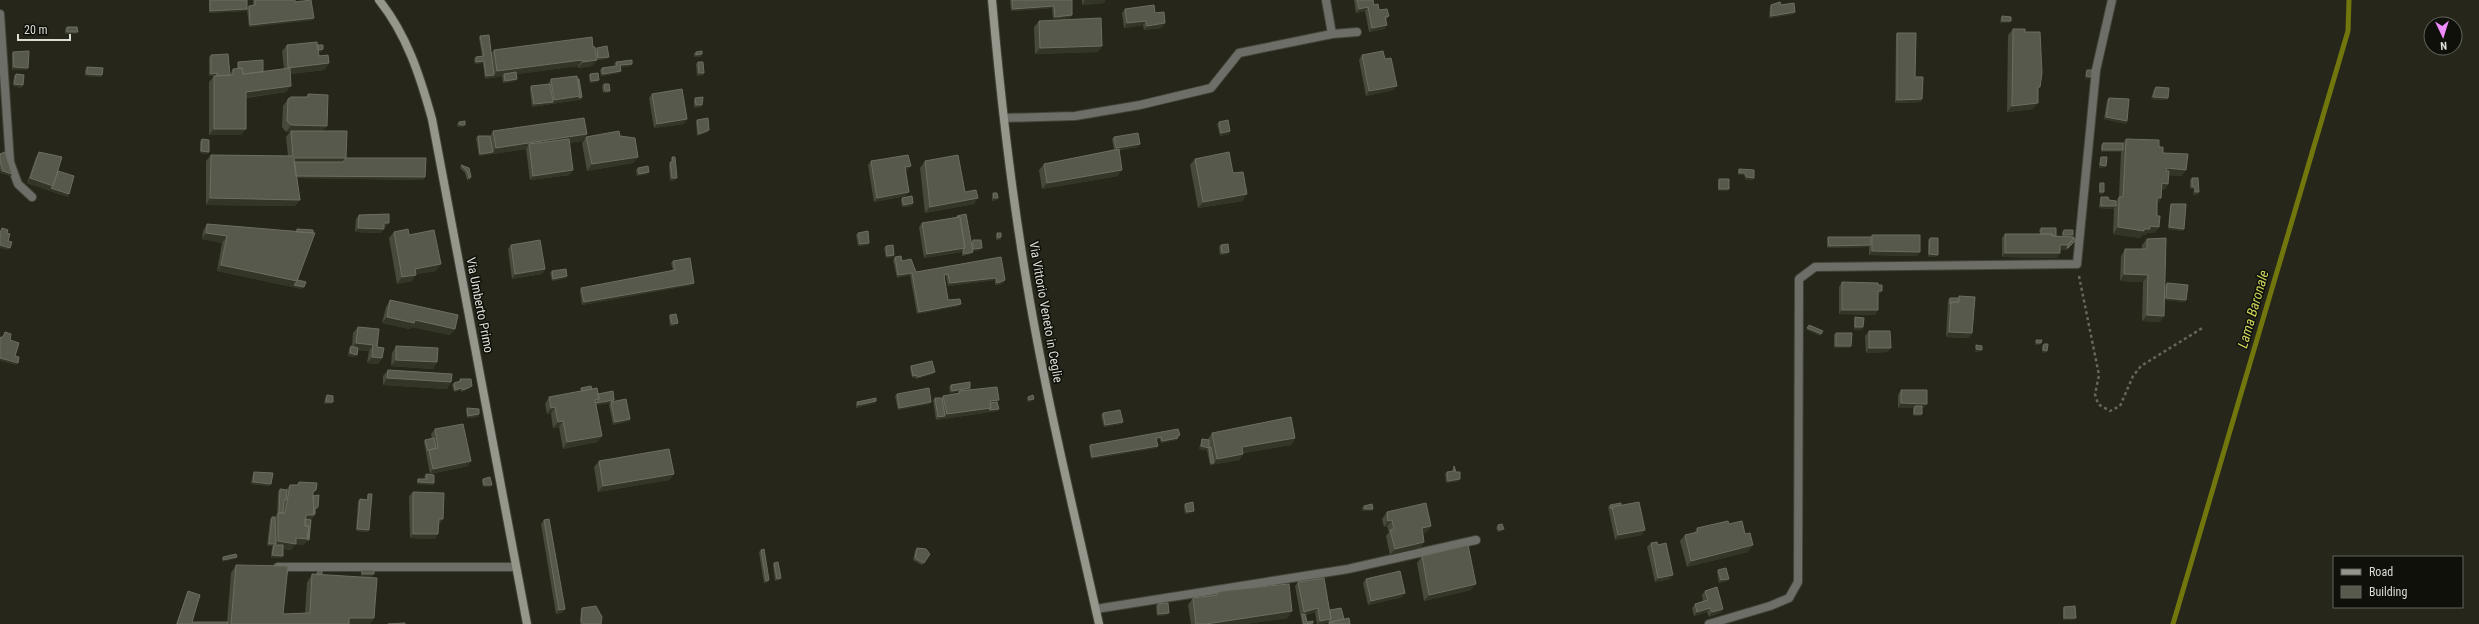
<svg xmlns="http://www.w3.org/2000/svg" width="2479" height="624" font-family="'Roboto Condensed',sans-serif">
<rect width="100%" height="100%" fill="#26271a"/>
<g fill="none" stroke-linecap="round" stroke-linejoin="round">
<!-- stream -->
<path stroke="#71760d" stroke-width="5" d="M2173 624 2348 31 2349 0"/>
<!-- street casing -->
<g stroke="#434438" stroke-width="10">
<path id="street" d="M1326 0 1332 34
M0 14 10 162 18 184 32 197
M1004 118 1075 116 1140 105 1211 88 1239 53 1332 34 1357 32
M278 567H516
M1096 609 1348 569 1476 540
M1709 624 1770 606 1789 598 1798 582 1799 279 1815 267 2077 264 2096 70 2112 0"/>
</g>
<!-- secondary casing -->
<g stroke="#434438" stroke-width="10">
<path id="secondary" d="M379 0C407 35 420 76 432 119L527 624
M992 0C1000 91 1010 182 1025 272 1044 390 1073 507 1099 624"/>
</g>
<!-- path -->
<path stroke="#67685c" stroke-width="2.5" stroke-dasharray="3 3" stroke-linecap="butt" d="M2079 276 2099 375 2095 394 2098 404 2110 411 2120 406 2133 376 2141 366 2204 327"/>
<!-- street -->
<use href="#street" stroke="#6d6e67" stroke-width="8"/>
<!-- secondary -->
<use href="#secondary" stroke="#96978c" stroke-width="8"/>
</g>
<!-- wall -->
<path fill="#47493b" d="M209 0H247V8L249 6H253V0H295V2L313 20 249 27 247 9 246 11 209 13Z
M1010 0H1072L1070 18 1053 19 1052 8 1011 11Z
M1082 0H1105L1104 3 1082 5Z
M1354 0H1373L1374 5 1379 10 1389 16 1386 20 1387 25 1384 29 1369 32 1365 11 1356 13Z
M1771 5H1781L1795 12 1794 14 1769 18 1770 7Z
M1125 9 1155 13 1162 28 1144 30 1143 25 1124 28 1122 13Z
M2002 16 2011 21 2009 23H2000L2001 18Z
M1039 21 1098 52 1035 54 1034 27Z
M67 27 76 34H65V29Z
M2013 29 2025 32 2038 91 2033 109 2007 112 2008 35Z
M1897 33 1915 77 1922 99 1921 102 1895 103 1896 35Z
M480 36 491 54 494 50 593 47 595 50 597 48 609 57 607 59 597 60 596 54 597 60 592 66 578 68V66L517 74V79L516 81 503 83 502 76 485 79 483 63 475 64 474 59 476 57 482 56 479 38Z
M287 45H318L323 49 322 51 318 52 319 56 329 63 324 70 290 74 286 92 246 98V129L241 135H209V82L214 76H209V57L211 55 230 74 233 69H237V64L238 62 263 72 284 69 282 51Z
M13 52 28 68 27 70H12V54Z
M696 52 701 57H694V54Z
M1362 55 1385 59 1393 90 1366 96 1359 60Z
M616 62 631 66 620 67 619 73 601 76 600 70 602 68 615 66 614 64Z
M698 62 704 73 703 75 697 76 696 64Z
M87 67 102 75 101 77 85 76V70Z
M2087 70 2089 79H2085L2086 72Z
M16 74 23 85 21 88 13 86 14 76Z
M590 74 599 80 597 82 590 83 589 76Z
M551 79H578L582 97 581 100H577L532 107 530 89 531 86 548 84Z
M604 84 608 93H603L602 86Z
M2156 87 2168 98 2167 100 2151 99 2154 89Z
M308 94 323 131 346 158 424 180 296 178 295 206 206 205V161L211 155 288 156 286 137 290 132H286L282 127 283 106 288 99 306 97Z
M652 94 684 124 654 128 649 98Z
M695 98 701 107 694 108V100Z
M2109 98 2127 121 2126 124 2104 119 2107 100Z
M697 120 708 132 697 136 696 122Z
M459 122 463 127H458L457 124Z
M1219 122 1229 134 1220 136 1217 124Z
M493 131 587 134 582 141 569 143 570 175 530 180 526 149 479 156 476 138 478 136H490Z
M620 136 638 157 633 163 587 171 582 143 586 137Z
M1114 137 1140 144 1138 147 1119 150 1118 176 1042 189 1039 170 1044 164 1114 150 1112 139Z
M202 139 209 152 207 154 200 153V141Z
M2126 139 2159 147 2163 153 2182 176 2169 175 2168 184 2164 190H2162L2161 198 2157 204 2155 233H2147L2145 235H2142L2140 238 2113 234 2114 209 2099 208 2100 199 2101 197 2109 200 2116 201 2119 197 2121 152H2101V145L2103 143H2123Z
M39 152 58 171 69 194 68 197 27 183 36 157Z
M0 154 11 176 1 173 0 169Z
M672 157 675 180 670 181 669 165 671 162V159Z
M2101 157 2104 168H2099L2100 159Z
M1195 159 1233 173 1243 201 1198 208 1190 165Z
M871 161 907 171H906V196L874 202 868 165Z
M925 161 965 192 978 198 974 204 925 213 920 168Z
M461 165 469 168 471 177 470 179 467 180 465 173 460 168Z
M638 168 648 174 637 176 636 170Z
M1739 169 1754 170 1753 180H1746L1744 175H1738V172Z
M2192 178 2197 195H2193L2194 189H2190V180Z
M1719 179 1727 191H1718V182Z
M2100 183 2104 192 2102 194H2099V185Z
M993 193 996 200 992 201V196Z
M902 198 912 206 902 207 901 200Z
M2171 204 2184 229 2183 231 2168 229 2170 206Z
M359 215 386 227H384L381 233 355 232 356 219Z
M957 216 971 242 973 240 980 250 972 251 973 252 971 254 962 256V252L924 258 919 227 922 223 956 217Z
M207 224 295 232 297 229 298 280 302 289 217 271 222 243 202 239 203 231Z
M2041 228 2055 236H2062V232L2064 230 2074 238V242L2067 250 2065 249V250H2060L2057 258 2002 257V238L2005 234H2040L2039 230Z
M394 232 409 235 436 271 416 274 412 281 397 284 389 238Z
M858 233 869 243 868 245 858 246 856 235Z
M997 233 1001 237 1000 240H996V235Z
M1872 235 1917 256 1869 255V247L1827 248V239L1828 237H1871Z
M1930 238 1936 257H1928V240Z
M2147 239 2165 291V285L2167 283 2185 302 2165 300 2160 322 2142 321 2143 282 2120 281 2121 256 2125 249H2142V245Z
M511 245 545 269 542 274 512 279 508 249Z
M1221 245 1228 254 1220 255 1219 247Z
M886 246 894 255 893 257 886 258 884 248Z
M895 257 902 261 916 272 1001 257 1005 280 1003 283 999 285H995V280L948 286 946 276 944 277 948 300 959 306 917 314 910 275 897 278 893 260Z
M673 261 694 283 692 285 582 305 580 291 581 288 673 271 671 263Z
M552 271 567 276 566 278 552 281 550 273Z
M1842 282 1879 295H1878L1875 315 1839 314V287Z
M1959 296 1972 333 1969 338 1946 337 1948 300 1950 298H1958Z
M390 300 455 329 450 335 412 327 410 329 382 323 386 307Z
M670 315 678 323 676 325 670 326 669 317Z
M1855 317 1862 330H1854V320Z
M358 327 377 347 382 358 378 364 367 363 369 351 357 350 355 357 348 356 349 349 351 346 352 347 353 333Z
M1869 331 1888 352 1866 353 1865 336Z
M1836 333 1851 346 1850 348H1834V335Z
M2044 344 2046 353 2042 352V346Z
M396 346 437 362 433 369 391 366 392 353Z
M911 366 933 374 916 379 915 377 912 378 910 368Z
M388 370 451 382 447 389 383 385V376Z
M460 379 470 388 461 392V390L454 392 452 385 454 383 459 382V381Z
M951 385 970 388 969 390 999 400 997 402 999 409 997 411 936 420 933 400 935 398H942L943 396 958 394 959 391 950 393 949 387Z
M581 388 592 389 598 394 613 402 630 419 629 421 613 425 609 405 610 403 596 405 602 436 597 442 563 449 559 427 553 428 551 414H547L545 404 549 397 580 391Z
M1901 390 1924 408H1922V414L1920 416H1913V408H1898V395Z
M897 394 929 404 898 410 895 396Z
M327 395 333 402 331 404H324L325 398Z
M1028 397 1034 399 1032 401 1028 402 1027 399Z
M876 401 875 403 856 408V404L857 402Z
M467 408 479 414 478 417 467 418 466 410Z
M1103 413 1123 422 1121 424 1104 427 1101 415Z
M435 429 468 466 430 474 424 442 425 440 432 438 431 434Z
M1212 433 1295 438 1291 445 1243 453V454L1239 460 1210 465 1207 450 1199 449 1201 442 1202 439 1208 440V439Z
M1180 435 1176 440 1161 443 1160 439 1156 440 1158 446 1156 448 1091 459 1089 447 1090 445Z
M599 461 674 474 669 480 598 492 594 467Z
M1454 466 1459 481 1446 483 1445 474 1447 472 1452 471 1453 468Z
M254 472 270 486 251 484 253 474Z
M426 474 434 483 433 485 417 484V481L418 479H425L424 477Z
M483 479 492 485 490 487H483L482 481Z
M299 482 313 495 318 507 317 509 315 510V514L311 520 309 540 307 542H306L303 545 295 544 291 550 283 549V556L281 558H271L272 547 273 546H267L270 519 272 517H275L277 514 278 492 280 489 286 490 290 485H297Z
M413 492 443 519 440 523H439L435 539 410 538 409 496Z
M368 494 369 530 367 532 356 531 358 501 360 499 367 500V497Z
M1185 504 1194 511 1192 513 1185 514 1184 506Z
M1610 505H1621L1642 535 1615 540 1608 507Z
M1364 506 1373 509 1372 511H1363L1362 508Z
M1387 512 1427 532 1423 533 1424 542 1420 548 1390 555 1386 536 1389 532 1387 526 1384 527 1382 519Z
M544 520 565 609 562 613 556 614 541 524Z
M1729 524 1748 552 1687 567 1680 541 1685 535 1695 532 1697 528Z
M1498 525 1502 531 1498 532 1496 528Z
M1651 543 1658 545 1670 579 1655 582 1647 547Z
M917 548 930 554 922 565 913 560 915 551Z
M761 550 768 582 764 583 759 552Z
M1422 556 1471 590 1424 601 1417 563Z
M774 563 781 578 779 580 775 581 773 565Z
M236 565 283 614 305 613 307 583 312 574 316 575V573L318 571 321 575 374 618 370 624H176L187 593 188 591 192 622H227L231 573Z
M362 570 372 577H361V572Z
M1718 570 1729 579 1727 581 1719 583 1717 572Z
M1366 579 1405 593 1402 597 1368 605 1363 583Z
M1298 582 1330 610 1350 624H1328V623L1317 624 1315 612 1306 615 1307 622 1313 623V624H1302L1295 586Z
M1705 591 1723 609 1720 613 1709 617 1707 612 1694 616 1692 608 1695 604 1703 601 1702 595Z
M1216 593 1288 618 1245 624H1191L1188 605 1193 598 1215 595Z
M1158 604 1167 615 1157 616 1156 606Z
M2064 607 2076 618 2074 620H2063V609Z
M582 608 601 624H580L581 610Z"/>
<!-- shaded-wall -->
<path fill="#333527" d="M1085 0H1105L1104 3 1082 5Z
M1054 6 1052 8 1011 11 1013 9Z
M1368 7 1365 11 1356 13 1359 9Z
M247 9 246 11 209 13 210 11Z
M1795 12 1794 14 1769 18 1771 16Z
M1072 15 1070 18 1053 19 1055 17Z
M314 18 313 20 249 27 250 25Z
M1146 21 1143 25 1124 28 1127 23Z
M2002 21H2011L2009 23H2000Z
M1165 23 1162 28 1144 30 1147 26Z
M1387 25 1384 29 1369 32 1372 28Z
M67 32H78L76 34H65Z
M1102 46 1098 52 1035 54 1040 48Z
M323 49 322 51 316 52 317 50Z
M702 54 701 57H694L696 55Z
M609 57 607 59 597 60 598 58Z
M582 60 578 66 504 76V74L502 76 485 79 486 76 494 75 497 71Z
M597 60 592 66 578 68 583 62Z
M484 61 483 63 475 64 476 62Z
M329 63 324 70 284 75 288 68Z
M632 64 631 66 618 68 620 65Z
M14 67 28 68 27 70H12Z
M621 71 619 73 601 76 603 74Z
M217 73 215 76H209L211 74Z
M699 73H704L703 75 697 76Z
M87 74 102 75 101 77 85 76Z
M2086 76 2091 77 2089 79H2085Z
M517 79 516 81 503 83 505 81Z
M599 80 597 82 590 83 591 81Z
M14 84 23 85 21 88 13 86Z
M291 86 286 92 242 98 246 92Z
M1397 86 1393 90 1366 96 1369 91Z
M605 91H610L608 93H603Z
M580 96 582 97 581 100 551 104 554 100Z
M2153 97 2168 98 2167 100 2151 99Z
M1922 99 1921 102 1895 103 1897 100Z
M553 102 551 104 532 107 534 104Z
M2038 103 2033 109 2007 112 2012 106Z
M696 105H702L701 107 694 108Z
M2106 117 2127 121 2126 124 2104 119Z
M687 119 684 124 654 128 657 124Z
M291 125 327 126 322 132 291 131 290 132H286Z
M460 125H465L463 127H458Z
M214 129H246L241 135H209Z
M709 130 708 132 697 136 699 134Z
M1230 131 1229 134 1220 136 1221 133Z
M587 134 582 141 529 148V144L526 149 479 156 480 154 493 152 496 148Z
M1140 144 1138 147 1114 150 1116 148Z
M2102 150H2123L2121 152H2101Z
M201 151 209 152 207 154 200 153Z
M638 157 633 163 587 171 592 164Z
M294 158H346L342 165H291Z
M2100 165 2106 166 2104 168H2099Z
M911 166 907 171 902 172 905 167Z
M2167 168 2186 170 2182 176 2162 175Z
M573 170 570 175 530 180 533 176Z
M1122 170 1118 176 1042 189 1047 183Z
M3 171 12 174 11 176 1 173Z
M649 172 648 174 637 176 639 174Z
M1739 173H1745L1744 175H1738Z
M292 176 425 177 424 180 290 178Z
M1747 177 1754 178 1753 180H1746Z
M30 178 53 186 69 194 68 197 27 183Z
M672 178H677L675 180 670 181Z
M2162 183 2168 184 2164 190H2157Z
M2192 187H2195L2194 189H2190Z
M1719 189H1729L1727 191H1718Z
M909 192 906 196 874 202 877 198Z
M2100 192H2104L2102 194H2099Z
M2195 192H2199L2197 195H2193Z
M1247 194 1243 201 1198 208 1203 202Z
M210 198 300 200 295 206 206 205Z
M978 198 974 204 925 213 930 207Z
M994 198H998L996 200 992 201Z
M2157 198H2161L2157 205Z
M913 203 912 206 902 207 904 205Z
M2101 206H2116L2114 209 2099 208Z
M384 223H389L386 227H381Z
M2150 226 2159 227 2155 233H2147L2145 235H2142L2140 238 2113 234 2118 227 2144 229Z
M2169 227 2184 229 2183 231 2168 229Z
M358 228 384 229 381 233 355 232Z
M206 233 227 236 222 243 202 239Z
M2063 235H2073L2071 238 2062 237Z
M1001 237 1000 240H996L998 238Z
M869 243 868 245 858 246 860 244Z
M0 245 10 248 8 250 0 248Z
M1871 245 1869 247 1827 248 1829 246Z
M2060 245H2068L2065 250H2057Z
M965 248 962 252 924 258 927 254Z
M982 248 980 250 972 251 973 249Z
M1872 251 1920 252 1917 256 1869 255Z
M973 252 971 254 962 256 964 254Z
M1229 252 1228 254 1220 255 1222 253Z
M2005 253H2060L2057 258 2002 257Z
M1929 254 1938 255 1936 257H1928Z
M894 255 893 257 886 258 887 256Z
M441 264 436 271 410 275 415 269Z
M221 265 297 281 293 287 217 271Z
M545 269 542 274 512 279 515 274Z
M912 273 910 275 897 278 898 275Z
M948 274 946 276 942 277 944 275Z
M2124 274 2148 275 2143 282 2120 281Z
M416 275 412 281 397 284 402 277Z
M567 276 566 278 552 281 553 279Z
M996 278 995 280 948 286 950 283Z
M1005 280 1003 283 999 285H995L997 283Z
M694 283 692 285 582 305 584 302Z
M294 285 304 287 302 289 293 287Z
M1878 291H1882L1879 295H1875Z
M2166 298 2186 300 2185 302 2164 300Z
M961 304 959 306 917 314 919 312Z
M1842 310H1878L1875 315 1839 314Z
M2147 315 2164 316 2160 322 2142 321Z
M387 317 415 320 455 329 450 335 412 327 410 329 382 323Z
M678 323 676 325 670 326 672 324Z
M1855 327H1863L1862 330H1854Z
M1807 328 1821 334 1820 336 1806 330Z
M1949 332 1972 333 1969 338 1946 337Z
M356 343 373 345 369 351 351 349Z
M2036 343H2041L2040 345H2034Z
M1836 346H1851L1850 348H1834Z
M1869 348H1891L1888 352 1866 353Z
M1976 349 1982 350 1980 352H1974Z
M2043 350 2047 351 2046 353 2042 352Z
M350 353 357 355 355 357 348 356Z
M372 357 382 358 378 364 367 363Z
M0 358 18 363 16 365 0 361Z
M396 360 437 362 433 369 391 366Z
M935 372 933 374 916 379 918 377Z
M917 375 915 377 912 378 913 376Z
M387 378 451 382 447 389 383 385Z
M472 386 470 388 461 392 463 390Z
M462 388 461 390 454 392 455 390Z
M970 388 969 390 950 393 952 391Z
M599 399 614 400 613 402 590 406 595 400Z
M1034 399 1032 401 1028 402 1029 400Z
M999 400 996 404 988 403 990 401Z
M876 401 875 403 856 408 858 405Z
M326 402H333L331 404H324Z
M931 402 929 404 898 410 899 408Z
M1901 403 1927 404 1924 408H1914L1915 406 1913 408H1898Z
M555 407 551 414H547L551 408Z
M991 408 999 409 997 411 936 420 938 417 945 416 947 414Z
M479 414 478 417 467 418 468 416Z
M1914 414H1922L1920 416H1913Z
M630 419 629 421 613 425 615 422Z
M563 421 559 427 553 428 558 422Z
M1123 422 1121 424 1104 427 1105 425Z
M602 436 597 442 563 449 567 442Z
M1161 437 1160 439 1154 441 1156 438Z
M1178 438 1176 440 1161 443 1162 441Z
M1295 438 1291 445 1238 454 1242 447Z
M1158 446 1156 448 1091 459 1092 457Z
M1201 446 1209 448 1207 450 1199 449Z
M1243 454 1239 460 1212 465 1217 459Z
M471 461 468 466 430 474 433 469Z
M674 474 669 480 598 492 603 486Z
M1460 479 1459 481 1446 483 1448 481Z
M253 482 271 484 270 486 251 484Z
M418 482 434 483 433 485 417 484Z
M484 485H492L490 487H483Z
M1365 509H1373L1372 511H1363Z
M1194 511 1192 513 1185 514 1187 512Z
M315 514 309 522 302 521 306 515Z
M439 519H443L440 523H436Z
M1392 520 1387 526 1384 527 1388 521Z
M1431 526 1427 532 1417 534 1422 528Z
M357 529 369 530 367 532 356 531Z
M1504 529 1502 531 1498 532 1499 530Z
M1645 530 1642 535 1615 540 1618 535Z
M413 534H438L435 539 410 538Z
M296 538 308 539 309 540 307 542H306L303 545 295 544 291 550 274 547 278 541Z
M1424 542 1420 548 1390 555 1395 549Z
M269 544H276L274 546V545L273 546H267Z
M1753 545 1748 552 1687 567 1691 561Z
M272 555 283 556 281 558H271Z
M237 557 235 559 221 562 223 560Z
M362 574H374L372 577H361Z
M1673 575 1670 579 1655 582 1658 578Z
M781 578 779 580 775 581 777 579Z
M1729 579 1727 581 1719 583 1721 580Z
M769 580 768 582 764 583 766 581Z
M1476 584 1471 590 1424 601 1429 595Z
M1405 593 1402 597 1368 605 1371 601Z
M1318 608 1315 612 1302 616V614L1304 612Z
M1710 608 1707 612 1694 616 1697 612Z
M565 609 562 613 556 614 559 610Z
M1723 609 1720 613 1709 617 1712 612Z
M1292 611 1288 618 1245 624H1206Z
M1169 613 1167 615 1157 616 1158 614Z
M349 618H374L370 624H344Z
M2064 618H2076L2074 620H2063Z
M1331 619 1328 623 1318 624 1320 621Z"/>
<!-- building -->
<path fill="#57594c" stroke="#6c6e61" d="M210 0H247V9L210 11Z
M255 0H295V2L311 0 314 18 250 25 249 6 255 5Z
M1012 0H1072V15L1055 17 1054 6 1013 9Z
M1357 0H1373L1374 5 1378 4 1379 10 1387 9 1389 16 1385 17 1387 25 1372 28 1368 7 1359 9Z
M1780 2 1781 5 1794 3 1795 12 1771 16V5Z
M1154 5 1155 13 1164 12 1165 23 1147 26 1146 21 1127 23 1125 9Z
M2002 16 2011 17V21H2002Z
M1101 18 1102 46 1040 48 1039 21Z
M67 27H77L78 32H67Z
M2013 29H2025V32H2040L2042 73 2040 87H2038V103L2012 106Z
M1897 33H1916L1915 77H1923L1922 99 1897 100Z
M489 35 494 75 486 76 484 61 476 62V57L484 56 480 36Z
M592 37 593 47H595L597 60 583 62 582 60 497 71 494 50Z
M317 42 319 56 328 55 329 63 288 68 287 45Z
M318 45H323V49L318 50Z
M607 46 609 57 598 58 597 48Z
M29 51 28 68 14 67 13 52Z
M702 51V54L696 55V52Z
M1383 51 1385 59 1391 58 1397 86 1369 91 1362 55Z
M228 54 230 75 217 76V73L211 74V55Z
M263 60V72L243 74 242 68H239L238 62Z
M632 60V64L620 65 621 71 603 74 602 68 617 66 616 62Z
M698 62H703L704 73H699Z
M87 67 103 68 102 75 87 74Z
M242 68 243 74 290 68 291 86 246 92V129H214V76L233 75V69Z
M2087 70H2092L2091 77 2086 76Z
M516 72 517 79 505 81 504 74Z
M598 73 599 80 591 81 590 74Z
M16 74 24 75 23 85 14 84Z
M577 76 580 96 554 100 551 79Z
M578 79H579L582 97 579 98 580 96Z
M550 84 553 102 534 104 531 86Z
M604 84H609L610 91H605Z
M2156 87 2169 88 2168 98 2153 97Z
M682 89 687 119 657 124 652 94Z
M308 94 328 95 327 126 291 125 287 121 288 99 291 97H308Z
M703 97 702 105H696L695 98Z
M2109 98 2129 99 2127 121 2106 117Z
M584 118 587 134 496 148 493 131Z
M708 118 709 130 699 134 697 120Z
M1228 120 1230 131 1221 133 1219 122Z
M465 121V125H460L459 122Z
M291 131H347L346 158H294L300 200 210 198 211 155 293 156Z
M619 131 620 136 635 138 638 157 592 164 586 137Z
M1138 133 1140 144 1116 148 1114 137Z
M478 136H490L493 152 480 154Z
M202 139 209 140V152L201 151Z
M569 139 573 170 533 176 529 144Z
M2126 139 2159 140V147H2163V153L2188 154 2186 170 2167 168 2166 171H2169L2168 184 2162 183 2161 198H2157V216H2160L2159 227 2150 226V229H2144V231L2118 227 2119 197H2123Z
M2103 143H2123V150H2102Z
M1119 149 1122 170 1047 183 1044 164Z
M5 152 12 174 3 171 0 161V154Z
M39 152 62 157 53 186 30 178Z
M1229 152 1233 173 1243 172 1247 194 1203 202 1195 159Z
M908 155 911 166 905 167 909 192 877 198 871 161Z
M958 155 965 192 976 190 978 198 930 207 925 161Z
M672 157H675L677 178H672L670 162H673Z
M2101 157H2107L2106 166 2100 165Z
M346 158H426L425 177 296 176 294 162H343Z
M461 165 469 168 471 177 469 178 467 171Z
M648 166 649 172 639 174 638 168Z
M1739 169 1754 170V178L1747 177 1745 173H1739Z
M58 171 74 176 69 194 51 188 53 186Z
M2192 178H2198L2199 192H2195V187H2192Z
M1719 179H1729V189H1719Z
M2100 183H2104V192H2100Z
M993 193H997L998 198H994Z
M912 196 913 203 904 205 902 198Z
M2101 197H2108L2109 200 2116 201V206H2101Z
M2171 204H2186L2184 229 2169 227Z
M389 214V223H384V229L358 228 359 215Z
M966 214 973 252 964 254 963 250 965 248 960 217H958L957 216Z
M960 217 965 248 927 254 922 223Z
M207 224 315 233 297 281 221 265 227 236 206 233Z
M2 228 8 230 7 233 10 234 8 241 12 242 10 248 0 245V233Z
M2041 228H2056V236H2052V234H2041Z
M297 229 313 230V233L297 232Z
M408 229 409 235 434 230 441 264 415 269 416 275 402 277 394 232Z
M2064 230H2073V235H2063Z
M868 231 869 243 860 244 858 233Z
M997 233H1001V237L998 238Z
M2005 234H2052V236L2074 237 2068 245H2060V253H2005Z
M1872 235H1920V252L1872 251Z
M1828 237H1871V245L1829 246Z
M1930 238H1938V255L1929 254Z
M2074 238 2076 240 2068 248 2067 247Z
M2166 238 2164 316 2147 315 2148 275 2124 274 2125 249H2147V239Z
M540 240 545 269 515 274 511 245Z
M973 240H981L982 248 973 249Z
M1228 244 1229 252 1222 253 1221 245Z
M893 245 894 255 887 256 886 246Z
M901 256 902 261 911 259 916 272 1001 257 1005 280 1000 282 997 283 996 278 950 283 948 274 944 275 948 300 960 299 961 304 919 312 912 273 898 275 895 257Z
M690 258 694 283 584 302 581 288 675 270 673 261Z
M566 269 567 276 553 279 552 271Z
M298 280 306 282 304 287 294 285Z
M1842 282 1878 283V285H1882V291H1878V310H1842Z
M2167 283 2188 285 2186 300 2166 298Z
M1959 296 1975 297 1972 333 1949 332 1951 302H1959Z
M1950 298H1958V302H1951L1950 304Z
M390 300 458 315 455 329 415 320 414 323 387 317Z
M676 314 678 323 672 324 670 315Z
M1855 317 1864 318 1863 327H1855Z
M1809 325 1823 331 1821 334 1807 328Z
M358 327 379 329 377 347 384 348 382 358 372 357 373 345 356 343Z
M1869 331H1890L1891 348H1869Z
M5 332 11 334 10 340 19 343 15 356 19 357 18 363 0 358V338L1 337H3Z
M1836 333H1852L1851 346H1836Z
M2036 340H2042L2041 343H2036Z
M2044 344H2048L2047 351 2043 350Z
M1976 345 1982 346V350L1976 349Z
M351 346 358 348 357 355 350 353Z
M396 346 438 348 437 362 396 360Z
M932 361 935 372 918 377 917 375 913 376 911 366Z
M388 370 452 374 451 382 387 378Z
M460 379H471L472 386 463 390 462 388 455 390 454 383 461 381Z
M970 382V388L952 391 951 385Z
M591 386 592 389 582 391 581 388Z
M997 387 999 400 990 401 991 408 947 414 943 396 960 393 959 391Z
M597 388 599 399 595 400 602 436 567 442 563 421 558 422 555 407 551 408 549 397Z
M929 388 931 402 899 408 897 394Z
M1901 390H1927V404L1901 403Z
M613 391 614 400 596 403 599 399 598 394Z
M327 395 333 396V402H326Z
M1033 395 1034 399 1029 400 1028 397Z
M876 398V401L858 405 857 402Z
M935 398H942L945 416 938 417Z
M626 399 630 419 615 422 611 402Z
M997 402 999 409 989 410 991 408 990 403Z
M1915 406H1922V414H1914Z
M467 408 479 409V414L468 416Z
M1120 410 1123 422 1105 425 1103 413Z
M1291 417 1295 438 1242 447 1243 454 1217 459 1212 433Z
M463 424 471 461 433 469 429 450 438 448 435 429Z
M1178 429 1180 435 1177 436 1178 438 1162 441 1161 437 1156 438 1158 446 1092 457 1090 445Z
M434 438 436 448 429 450 428 451 425 440Z
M1202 439 1209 440V448L1201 446Z
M1211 447 1214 463H1211L1209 448Z
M669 449 674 474 603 486 599 461Z
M1454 466 1456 472H1460V479L1448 481 1447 472 1454 471Z
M254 472 273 473 271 484 253 482Z
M426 474 434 475V483L418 482V479H427Z
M490 477 492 485H484L483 479Z
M299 482 317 483 316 490 313 492 314 515H306L305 526H309L308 539 296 538V544L278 541V513H285L290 485H298Z
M280 489 287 490 286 500H284L283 513H279Z
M413 492 444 493 443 519H439L438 534H413Z
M368 494H372L369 530 357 529 360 499 368 500Z
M319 495 318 507 315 508V514H314L313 496Z
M1193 502 1194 511 1187 512 1185 504Z
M1639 502 1645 530 1618 535 1612 507Z
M1426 503 1431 526 1422 528 1424 542 1395 549 1390 530 1394 529 1392 520 1388 521 1387 512Z
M1621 503V505L1612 507 1611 509 1610 505Z
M1372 504 1373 509H1365L1364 506Z
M272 517H275L276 544H269Z
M305 519 311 520 309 540 307 539 309 526H305Z
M549 519 565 609 559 610 544 520Z
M1728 521 1729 524 1742 521 1745 534 1750 533 1753 545 1691 561 1685 535 1698 532 1697 528Z
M1502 524 1504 529 1499 530 1498 525Z
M1657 542 1658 545 1666 543 1673 575 1658 578 1651 543Z
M274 545H283V556L272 555Z
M1468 545 1476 584 1429 595 1422 556Z
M917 548 926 549 930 554 924 563 915 558Z
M764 549 769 580 766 581 761 550Z
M236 554 237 557 223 560V557Z
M778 562 781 578 777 579 774 563Z
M236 565 288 566 283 614 310 613 312 574 377 578 374 618H349V624H231Z
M1726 568 1729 579 1721 580 1718 570Z
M362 570H374V574H362Z
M318 571H322V574L318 575Z
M1400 571 1405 593 1371 601 1366 579Z
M1324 578 1331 619 1320 621 1318 608 1304 612 1298 582Z
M1289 584 1292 611 1206 624H1196L1193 598 1217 595 1216 593 1222 591Z
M1717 587 1723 609 1712 612 1710 608 1697 612 1695 604 1708 600 1705 591Z
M188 591 200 595 192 622H228V624H177Z
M1168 603 1169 613 1158 614V604Z
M596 606 602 617 601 624H583L581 621 582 608Z
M2075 606 2076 618H2064V607Z
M1341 608 1344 619 1331 622 1330 624 1329 622 1331 619 1330 610Z
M1302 614H1305L1307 622 1313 621V623L1304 624Z
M1349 618 1350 624H1332L1331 622Z
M405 623V624H388Z"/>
<g text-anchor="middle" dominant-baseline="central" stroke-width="3" stroke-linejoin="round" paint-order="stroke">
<!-- street labels -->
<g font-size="13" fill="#dcddd4" stroke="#0f100a">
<text transform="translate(480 305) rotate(79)">Via Umberto Primo</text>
<text transform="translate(1046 312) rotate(80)">Via Vittorio Veneto in Ceglie</text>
</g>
<!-- water labels -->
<g font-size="14" font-style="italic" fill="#cdd55a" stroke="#0f100a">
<text transform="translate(2253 309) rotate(-74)">Lama Baronale</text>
</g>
</g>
<!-- legend -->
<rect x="2333" y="556" width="130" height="52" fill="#0f100a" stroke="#61625b"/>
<rect x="2341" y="569" width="20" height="6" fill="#96978c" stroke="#61625b"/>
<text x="2369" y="576" font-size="12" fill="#dcddd4">Road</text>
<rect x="2341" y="586" width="20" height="12" fill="#57594c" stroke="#61625b"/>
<text x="2369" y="596" font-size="12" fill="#dcddd4">Building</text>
<!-- north arrow -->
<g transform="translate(2443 36) rotate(176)"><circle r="19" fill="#0f100a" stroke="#61625b"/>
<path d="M0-3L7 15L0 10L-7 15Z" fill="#ed8cfa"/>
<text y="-6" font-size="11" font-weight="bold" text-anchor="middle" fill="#dcddd4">N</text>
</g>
<!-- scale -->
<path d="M18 34v6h52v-6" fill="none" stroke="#dcddd4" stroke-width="2"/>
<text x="24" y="34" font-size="12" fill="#dcddd4" stroke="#0f100a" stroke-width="3" paint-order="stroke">20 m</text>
</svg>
